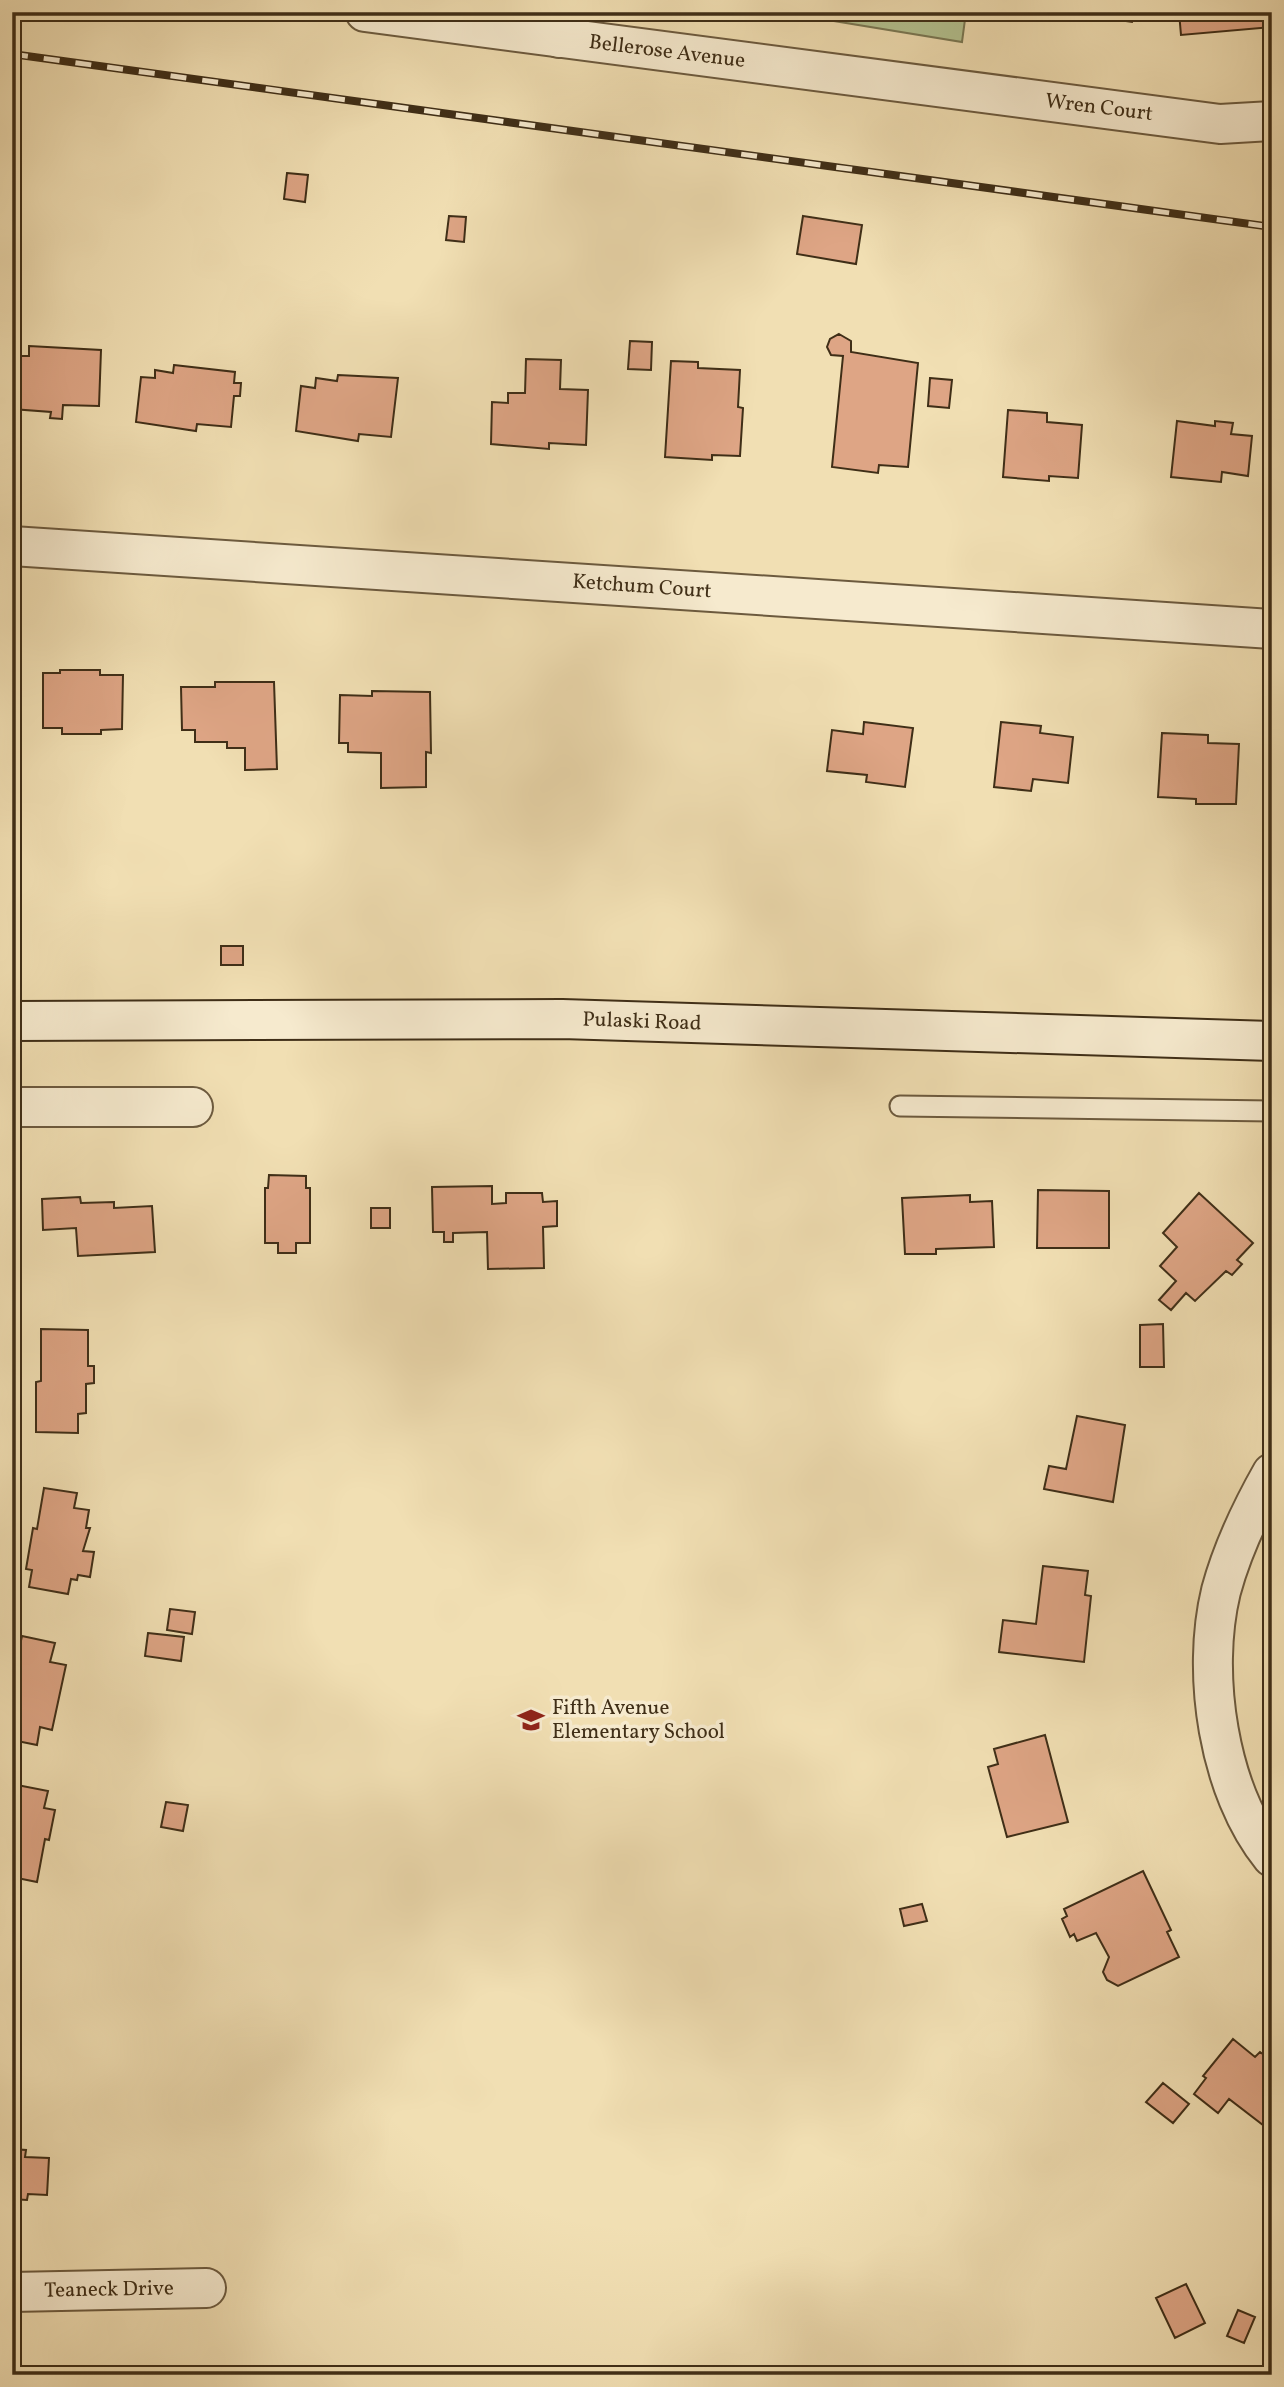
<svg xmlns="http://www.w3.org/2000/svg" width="1284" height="2387" font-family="Vollkorn,serif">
<rect width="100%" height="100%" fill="#f1dfb3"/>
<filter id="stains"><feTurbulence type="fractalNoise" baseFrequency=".00286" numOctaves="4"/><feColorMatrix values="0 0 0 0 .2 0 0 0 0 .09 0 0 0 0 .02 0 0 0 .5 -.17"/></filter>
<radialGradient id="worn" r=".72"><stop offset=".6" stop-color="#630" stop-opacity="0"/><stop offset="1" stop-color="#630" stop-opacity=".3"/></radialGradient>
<!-- green -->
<path fill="#b4c391" stroke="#7a7854" stroke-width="2" d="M779 12H966L962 42Z"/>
<!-- building -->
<path fill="#dea585" stroke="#3f2e17" stroke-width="2" d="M1062 12H1134L1132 22Z
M1179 12H1272V27L1181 35Z
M287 173 308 175 305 202 284 199Z
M449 216 466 217 464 242 446 240Z
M803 216 862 225 856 264 797 254Z
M839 334 851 341V352L918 363 908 467 879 465 878 473 832 467 843 356 831 355 827 347 830 339Z
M630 341 652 342 651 370 628 369Z
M29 346 101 350 99 406 63 405 62 419 50 418 51 412 12 409V356H29Z
M526 359 561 360 560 389 588 390 586 445 549 443V449L491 444 492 402 508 403V393H525Z
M671 361 698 362V368L740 370 738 407 743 408 740 456 712 455V460L665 457Z
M174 365 235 372 234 383H241L240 396H234L231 427 197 424 196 431 136 422 141 377 155 378V370L173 373Z
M338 375 398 378 391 437 359 434 358 441 296 431 301 386 315 388 316 378 337 381Z
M930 378 952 380 949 408 928 406Z
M1008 410 1047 413V422L1082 425 1078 478 1049 476V481L1003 477Z
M1177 421 1215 426V421L1233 423 1231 434 1252 436 1248 476 1222 472 1221 482 1171 477Z
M60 670H100V675H123L122 729 101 730V734H62V728H43V673H60Z
M215 682H274L277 769 245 770V748H227V742H195V730H182L181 687H215Z
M372 691 430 692 431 753 426 752V787L381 788V753L348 752V743H339L340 695 372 696Z
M864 722 913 728 905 787 866 782 867 775 827 771 832 730 863 734Z
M1001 722 1041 726 1040 733 1073 737 1068 783 1033 779 1031 791 994 787Z
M1162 733 1208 735V743L1239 744 1236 804H1196V799L1158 797Z
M221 946H243V965H221Z
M269 1175 306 1176V1188H310V1243H296V1253H278V1243H265V1188H268Z
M492 1186V1204L506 1203V1193H542L543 1202 557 1201V1226L543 1227 544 1268 488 1269 487 1232 453 1233V1242H444V1232H433L432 1187Z
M1038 1190 1109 1191V1248H1037Z
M1199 1193 1253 1243 1237 1260 1242 1264 1232 1275 1226 1271 1195 1301 1186 1293 1171 1310 1159 1300 1176 1281 1160 1266 1177 1247 1163 1233Z
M970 1195V1202L992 1201 994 1247 936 1249V1254H905L902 1198Z
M80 1197 81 1203 114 1202V1208L152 1206 155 1252 78 1256 76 1228 43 1230 42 1199Z
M371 1208H390V1228H371Z
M1163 1324 1164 1367H1140V1325Z
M41 1329 88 1330V1366H94V1383L86 1384V1413L78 1414V1433L36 1432V1382L41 1381Z
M1077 1416 1125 1425 1113 1502 1044 1489 1049 1466 1066 1469Z
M44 1488 77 1493 74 1508 89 1510 86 1528H90L83 1551 94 1552 90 1577 78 1575 77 1580 71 1579 68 1594 29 1587 32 1570 26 1569 33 1528 37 1529Z
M1043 1566 1088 1571 1085 1595 1091 1596 1084 1662 999 1652 1003 1620 1036 1624Z
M170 1609 195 1612 192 1634 167 1630Z
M148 1633 184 1637 181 1661 145 1656Z
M22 1636 55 1643 50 1662 66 1665 52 1730 40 1727 37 1745 12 1740V1681Z
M1045 1735 1068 1822 1007 1837 988 1767 998 1764 994 1749Z
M12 1784 48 1791 44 1808 55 1810 49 1840 45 1839 37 1882 12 1877Z
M166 1802 188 1805 183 1831 161 1827Z
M1143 1871 1171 1930 1167 1932 1179 1957 1118 1986 1107 1980 1103 1972 1109 1957 1096 1933 1077 1941 1074 1934 1070 1937 1062 1919 1067 1916 1064 1909Z
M922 1904 927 1921 904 1926 900 1909Z
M1233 2039 1255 2057 1260 2052 1272 2061V2132L1229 2099 1218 2113 1194 2094 1206 2078 1203 2076Z
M1163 2083 1189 2104 1173 2123 1146 2102Z
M12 2149 26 2150 25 2157 49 2158 47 2195 28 2194 27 2200 12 2199Z
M1186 2284 1205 2323 1175 2338 1156 2298Z
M1238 2310 1255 2317 1244 2343 1227 2336Z"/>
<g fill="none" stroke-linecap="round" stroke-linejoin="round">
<!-- service casing -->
<g stroke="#6c5a3e" stroke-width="23">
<path id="service" d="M900 1106 1272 1111"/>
</g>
<!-- minor casing -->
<g stroke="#6c5a3e" stroke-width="42">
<path id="minor" d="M559 38 562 12
M12 546 1272 629
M12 1107H193
M1272 1473C1251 1510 1232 1550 1221 1591 1201 1673 1218 1791 1272 1857
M12 2292 206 2288"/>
</g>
<!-- tertiary casing -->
<g stroke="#6c5a3e" stroke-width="42">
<path id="tertiary" d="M365 12 1220 124 1272 121"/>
</g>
<!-- secondary casing -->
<g stroke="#3f2e17" stroke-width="42">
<path id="secondary" d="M12 1021 562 1019 1272 1041"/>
</g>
<!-- service -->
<use href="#service" stroke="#f6eace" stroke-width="19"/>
<!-- minor -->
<use href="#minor" stroke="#f6eace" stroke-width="38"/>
<!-- tertiary -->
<use href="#tertiary" stroke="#f6eace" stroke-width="38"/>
<!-- secondary -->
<use href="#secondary" stroke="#f6eace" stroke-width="38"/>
<!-- rail casing -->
<g stroke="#3f2e17" stroke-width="8">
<path id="rail" d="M12 54 1272 227"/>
</g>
<!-- rail -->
<use href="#rail" stroke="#f6eace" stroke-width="5" stroke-dasharray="16" stroke-linecap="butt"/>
</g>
<!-- icons -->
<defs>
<g id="school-bare" transform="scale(2.1)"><path d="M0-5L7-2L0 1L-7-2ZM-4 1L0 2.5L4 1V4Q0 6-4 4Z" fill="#8f2418" stroke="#f6eace" stroke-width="2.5" paint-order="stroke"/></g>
</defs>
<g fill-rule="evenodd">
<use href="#school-bare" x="531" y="1720"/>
</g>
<g text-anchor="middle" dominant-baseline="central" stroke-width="7" stroke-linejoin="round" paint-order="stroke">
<!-- street labels -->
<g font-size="21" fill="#3f2e17" stroke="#f6eace">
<text transform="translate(667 52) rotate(7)">Bellerose Avenue</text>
<text transform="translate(1099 108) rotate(7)">Wren Court</text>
<text transform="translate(642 587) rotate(4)">Ketchum Court</text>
<text transform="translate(642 1022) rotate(2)">Pulaski Road</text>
<text transform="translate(109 2290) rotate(-1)">Teaneck Drive</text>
</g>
<!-- poi labels -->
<g font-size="21" fill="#3f2e17" stroke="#f6eace" text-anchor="start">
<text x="552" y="1708">Fifth Avenue<tspan x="552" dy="24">Elementary School</tspan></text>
</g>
</g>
<!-- margin -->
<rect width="1284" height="2387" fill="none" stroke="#f1dfb3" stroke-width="42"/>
<rect x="14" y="14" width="1256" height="2359" fill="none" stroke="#3f2e17" stroke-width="3.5"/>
<rect x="21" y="21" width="1242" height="2345" fill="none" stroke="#3f2e17" stroke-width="2"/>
<rect width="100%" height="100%" filter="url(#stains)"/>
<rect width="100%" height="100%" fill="url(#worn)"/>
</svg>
